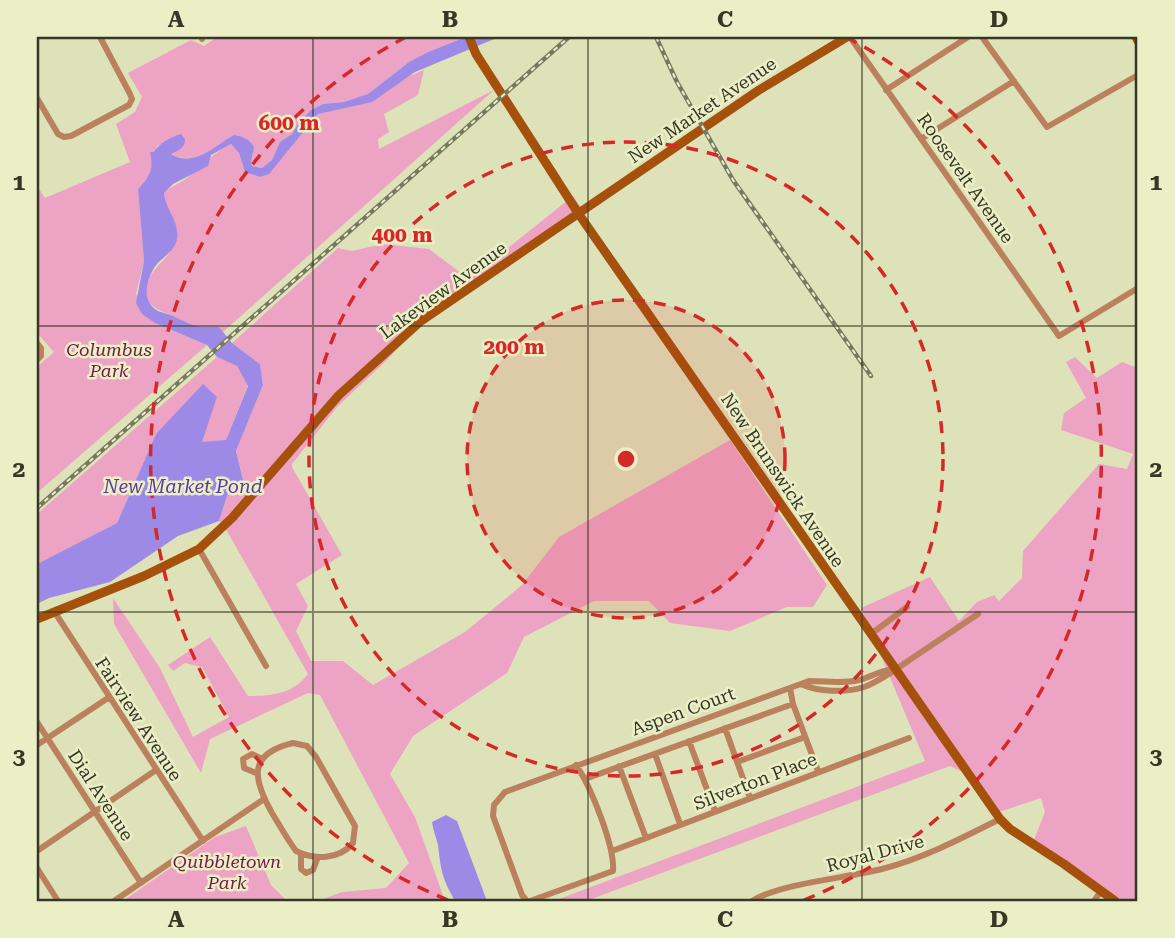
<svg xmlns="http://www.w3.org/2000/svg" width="1175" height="938" font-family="'Roboto Serif',serif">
<rect width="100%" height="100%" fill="#dee2b9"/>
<!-- green -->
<path fill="#eda3c3" d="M217 37H466L428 52 409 62 368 94 344 102 323 104 313 109 298 124 292 134 280 142 272 160 262 168 252 166 251 162 253 153 245 138 234 136C213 146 194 168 170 153L181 134 157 146 149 176 138 189 144 261 136 294 155 323 207 345 37 493V367L54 352 37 333V186L45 198 130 162 116 124 135 112 142 97 128 73 191 40 204 46Z
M424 70 418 95 384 114 389 132 378 139 379 149 494 90 223 332 219 327C210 327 199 329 191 326 184 324 179 318 172 316 160 310 141 304 146 286 151 267 171 258 176 240 181 225 165 208 164 193 171 186 179 184 187 178 202 166 213 153 231 144L239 153 245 172 260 177 282 158 318 114Z
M573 196 584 212 418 326 388 359 337 407 292 464V467L342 555 296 584 308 606 296 631 311 661H343L373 685 465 632 522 585 559 537 730 440 827 585 813 607H787L730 631 670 623 649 601H594L524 637 507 673 413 736 390 774 415 817 445 901H318L342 892 386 888 409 863 320 695 308 693 210 739 201 773 114 624 113 598 160 668 193 737 229 717 202 667 185 663 173 671 168 665 210 637 248 696C272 696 293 694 308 674L227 531 219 521 230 487H245L236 451 263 385 260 364 232 343 338 248 352 251 383 244 429 249 469 279Z
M217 357 237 366 248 385 226 440 201 443 217 397 156 434 117 523 37 564V514Z
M1075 357 1097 378 1122 362 1138 368V901H1118L1032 845 1045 812 1041 798 996 813 973 777 950 766 586 901H554L925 761 861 608 930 577 959 621 977 602 994 595 999 601 1022 578 1023 551 1099 464 1127 469 1133 454 1061 430 1064 413 1086 398 1066 362Z
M246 826 271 885 287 901H123L215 837Z"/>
<!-- water -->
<path fill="#9d8ae6" d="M466 37H499L415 72 372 102 318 114 269 174 260 177 245 172 239 153 231 144 211 155 208 166 173 184 164 193C165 208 180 222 177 239 175 252 160 258 154 268 146 282 141 301 158 311 163 313 168 314 173 316 196 327 193 327 219 327L232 343 260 364 263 385 236 451 245 488 230 487 219 521 178 536 110 582 49 598 37 604V564L117 523 156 434 203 384 217 397 202 442 226 440 248 386 237 366 217 357 207 345 155 323 142 314 136 303 144 261 138 189C150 176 154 169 150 152H154C160 142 170 138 181 134L185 139C185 149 178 150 171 154 194 168 214 146 234 135 244 137 249 139 254 147L251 162 252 166 262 168 272 160 280 142 292 134 298 124 311 110 323 104 344 102 368 94 409 62 428 52Z
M446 815 457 821 487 901H455C442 878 441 871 438 845 436 837 433 830 432 822Z"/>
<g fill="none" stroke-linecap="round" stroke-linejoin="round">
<!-- street -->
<path stroke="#bb815e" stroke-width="6" d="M201 37 202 39
M850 37 1059 336 1138 288
M982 37 1047 127 1138 75
M886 90 968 37
M37 98 58 134 64 137 71 136 129 105 132 99 130 94 100 37
M921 139 1014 81
M37 343 41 348V356L37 360
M199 549 266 666
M54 611 203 841
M871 634 907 607
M801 684C818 692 846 693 864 687 881 681 896 669 911 659 933 644 956 629 978 614
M790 688 793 704 818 771
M37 722 141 883
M725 728 750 798
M689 741 715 811
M293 743 307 746 316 757 355 826 353 843C339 860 314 860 296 851 287 839 280 826 272 813 253 779 247 754 293 743Z
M37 745 108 698
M655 754 680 824
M737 762 805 737
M619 766 646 838
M256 773 244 768 243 759 252 754 262 759
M585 779 793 704
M37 851 156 770
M612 851 909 738
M301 853V869L306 873 313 870 318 857
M37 868 58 901
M114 901 264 799
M527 901 522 895 493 816 494 805 505 792 809 681C826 681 842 684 859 680 872 677 881 669 895 670
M530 901 613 871C615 846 590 785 576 765
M752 901C781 883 847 878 882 869 924 858 962 838 1000 819
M1094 901 1101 891"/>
<!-- secondary -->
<path stroke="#a5510c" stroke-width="9" d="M469 37 476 54 578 213 1000 819 1010 829 1064 864 1115 901
M1136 37 1138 41
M37 619 144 576 199 549 232 518 339 395 421 321 759 90 847 37"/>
<!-- rail casing -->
<g stroke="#77795f" stroke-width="4.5">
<path id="rail" d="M656 37 677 82 733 180 871 376
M37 508 569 37"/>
</g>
<!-- rail -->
<use href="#rail" stroke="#ebefc6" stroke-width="2" stroke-dasharray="5" stroke-linecap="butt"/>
</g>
<!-- grid -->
<path fill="none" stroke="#363727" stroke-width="2" stroke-opacity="0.55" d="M313 37V901M588 37V901M862 37V901M37 326H1138M37 612H1138"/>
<!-- distance rings -->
<circle cx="626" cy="459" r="159" fill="#d62828" fill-opacity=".12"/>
<g fill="none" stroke="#d62828" stroke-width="3.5" stroke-dasharray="12 9">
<circle cx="626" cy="459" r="159"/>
<circle cx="626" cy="459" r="317"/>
<path d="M448 900A476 476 0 0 1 406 37M846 37A476 476 0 0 1 804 900"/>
</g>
<g text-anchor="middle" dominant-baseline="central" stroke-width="5" stroke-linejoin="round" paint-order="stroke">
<!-- street labels -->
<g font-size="18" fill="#363727" stroke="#ebefc6">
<text transform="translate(702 110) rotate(-34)">New Market Avenue</text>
<text transform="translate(966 178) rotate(55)">Roosevelt Avenue</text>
<text transform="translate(443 290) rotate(-36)">Lakeview Avenue</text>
<text transform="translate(783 480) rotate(56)">New Brunswick Avenue</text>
<text transform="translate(683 711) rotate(-20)">Aspen Court</text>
<text transform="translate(139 719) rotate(57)">Fairview Avenue</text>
<text transform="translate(755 781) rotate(-21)">Silverton Place</text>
<text transform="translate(101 795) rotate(57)">Dial Avenue</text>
<text transform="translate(875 853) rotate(-15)">Royal Drive</text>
</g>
<!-- park labels -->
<g font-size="18" font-style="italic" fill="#711949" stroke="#ebefc6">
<text x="109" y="349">Columbus<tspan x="109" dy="21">Park</tspan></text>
<text x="227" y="861">Quibbletown<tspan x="227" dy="21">Park</tspan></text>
</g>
<!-- water labels -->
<g font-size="19" font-style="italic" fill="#5a3aa5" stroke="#ebefc6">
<text x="183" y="486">New Market Pond</text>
</g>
</g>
<circle cx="626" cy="459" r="10" fill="#d62828" stroke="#ebefc6" stroke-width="3.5"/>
<g font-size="21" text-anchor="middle" font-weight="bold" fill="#d62828" stroke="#ebefc6" stroke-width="5" stroke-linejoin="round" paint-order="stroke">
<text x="289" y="130">600 m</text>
<text x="402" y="242">400 m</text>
<text x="514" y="354">200 m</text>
</g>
<!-- border -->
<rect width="1175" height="938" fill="none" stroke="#ebefc6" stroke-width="77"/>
<rect x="38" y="38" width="1098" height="862" fill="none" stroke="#363727" stroke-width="2.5"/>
<g font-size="23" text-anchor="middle" font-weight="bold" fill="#363727">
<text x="176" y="27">A</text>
<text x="450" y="27">B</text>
<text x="725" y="27">C</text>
<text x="999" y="27">D</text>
<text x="19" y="190">1</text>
<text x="1156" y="190">1</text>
<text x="19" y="477">2</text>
<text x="1156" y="477">2</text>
<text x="19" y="764">3</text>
<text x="1156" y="764">3</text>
<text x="176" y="927">A</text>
<text x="450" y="927">B</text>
<text x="725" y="927">C</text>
<text x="999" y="927">D</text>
</g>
</svg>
